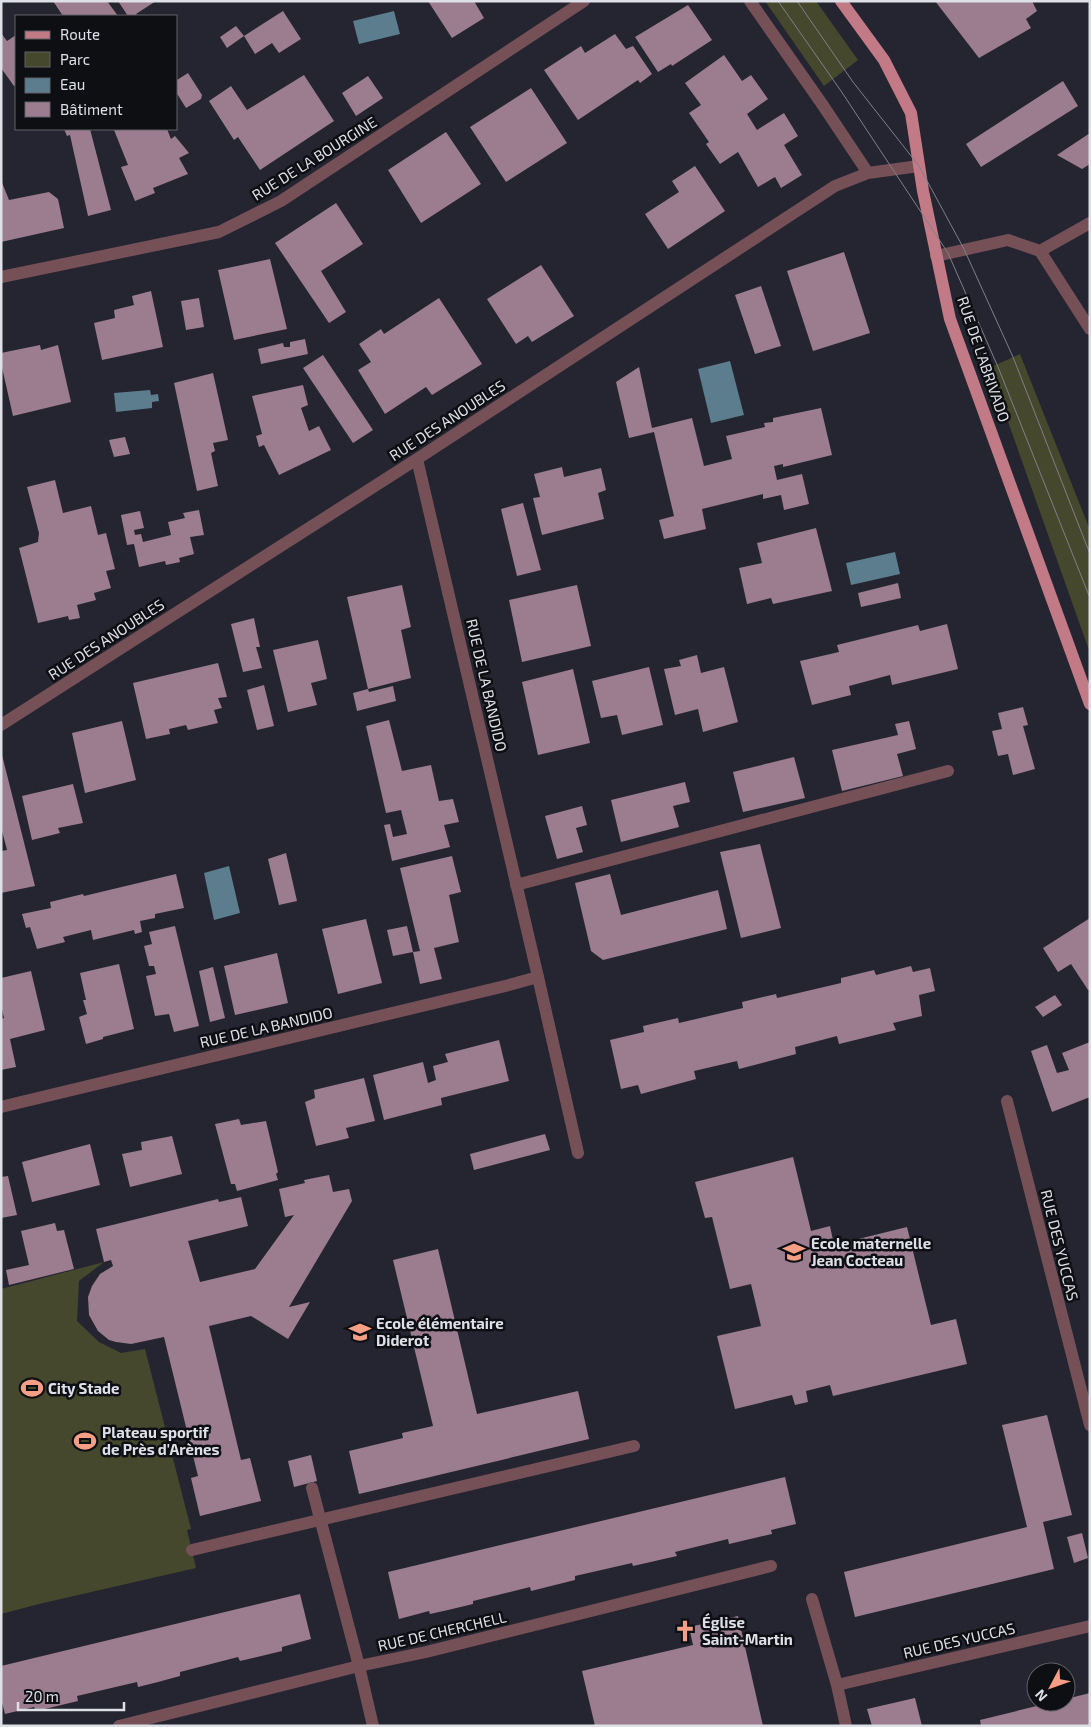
<svg xmlns="http://www.w3.org/2000/svg" width="1091" height="1727" font-family="'Exo 2',sans-serif">
<rect width="100%" height="100%" fill="#242530"/>
<!-- green -->
<path fill="#46482d" d="M765 1H816L858 60 824 86Z
M1020 354 1090 530V653L989 368Z
M104 1262 79 1281 77 1321 99 1342 121 1353 145 1349 191 1529 187 1530 196 1568 39 1604 1 1614V1289Z"/>
<!-- water -->
<path fill="#5b7d8d" d="M394 11 400 34 359 44 353 21Z
M730 361 744 415 711 423 698 369Z
M150 390 151 395 158 394 159 401 152 402V408L116 412 114 393Z
M895 552 900 574 851 585 846 563Z
M229 866 240 913 214 920 204 873Z"/>
<!-- building -->
<path fill="#9c7d8f" d="M53 1H107L118 16H63Z
M118 1H156L136 14 138 16H128Z
M428 1H474L484 18 452 38Z
M935 1H1032L1037 11 1026 19 1031 28 979 58Z
M688 5 712 40 672 66 671 64 658 72 635 37Z
M283 11 301 39 279 53 272 43 255 54 244 36 227 48 220 37 236 26 244 36Z
M1 33 7 41 16 35V85L14 86 1 68Z
M615 34 626 49 633 46 652 74 640 83 638 80 578 120 544 70 581 46 585 53Z
M724 55 742 81 751 75 768 99 747 114 757 130 784 113 798 136 784 145 802 175 781 188 775 177 758 187 738 152 720 164 706 144 709 142 689 113 701 105 685 83Z
M188 73 202 95 201 99 186 108 176 92V78L177 80Z
M304 75 334 121 260 170 238 137 234 140 209 101 231 86 247 110Z
M368 76 383 98 356 116 342 93Z
M1063 81 1078 106 981 167 966 144Z
M531 88 567 143 506 182 470 127Z
M64 129H90L111 210 88 216 70 135 67 136Z
M117 129H167L171 139 175 136 189 153 179 158 188 174 153 188 155 193 135 201 121 167 128 165 114 130Z
M446 132 481 184 421 223 388 170Z
M1090 133V164L1082 169 1057 155Z
M695 166 725 211 668 249 645 214 679 192 672 181Z
M1 180 9 200 49 192 58 199 64 228 1 242Z
M336 203 363 244 321 271 346 312 329 323 275 243Z
M844 252 870 333 813 351 787 271Z
M270 259 287 329 234 340 218 270Z
M541 265 574 316 532 342 528 336 516 344 487 299Z
M761 286 781 346 755 354 735 295Z
M151 291 163 347 102 360 94 323 115 318 114 310 134 305 132 296Z
M199 298 204 327 186 330 181 301Z
M439 298 482 364 432 395 426 387 385 414 358 370 371 362 359 344 381 329 384 334Z
M305 339 308 354 261 364 258 349 283 343 284 347H290V342Z
M40 345 41 350 58 345 71 402 13 416 1 363V353Z
M323 355 373 430 353 443 303 368Z
M639 367 652 428 692 418 704 466 732 459 726 436 765 427 764 423 773 422V418L821 408 832 455 783 467V464L774 466 777 480 802 474 809 504 784 510 781 495 763 499V494L702 509 706 529 664 539 659 520 674 516 654 432 629 438 616 382Z
M213 373 228 440 213 443 215 451 211 453 218 486 197 491 174 383Z
M303 385 308 405 301 408 309 431 319 426 331 450 279 475 264 445 259 447 256 436 262 434 252 396Z
M125 437 130 454 114 457 109 440Z
M562 467 564 477 601 468 606 490 598 493 604 519 542 535 533 498 540 497 534 474Z
M55 480 63 513 91 506 98 535 106 533 115 569 106 571 111 588 94 593 96 600 77 605 80 618 69 620 68 616 38 623 19 548 38 542 39 533 27 487Z
M523 503 541 570 517 576 501 509Z
M199 510 204 535 190 537 194 554 179 558 180 562 166 565 165 561 139 567 134 544 127 545 121 515 140 511 144 528 134 530 135 535 141 534 143 542 171 535 168 522 185 518 183 513Z
M816 528 832 591 773 604 771 598 747 604 739 568 762 563 757 543Z
M898 583 901 598 861 607 858 593Z
M402 585 411 627 401 630 411 678 368 689 347 597Z
M577 585 591 646 522 662 509 600Z
M254 618 260 647H256L262 668 243 672 231 624Z
M947 624 958 669 892 685 890 675 849 686 851 695 812 705 800 661 839 652 837 645 918 625 920 631Z
M318 640 327 679 311 683 317 705 288 712 273 650Z
M697 655 701 673 724 667 738 722 703 732 698 709 675 715 664 669 681 666 679 660Z
M218 663 227 697 218 698 222 708 214 710 218 723 188 730 186 725 169 729 170 734 146 739 133 683Z
M649 667 663 725 622 735 617 715 601 718 592 681Z
M573 669 590 743 538 755 522 682Z
M264 685 274 726 257 730 247 690Z
M393 686 396 701 357 711 353 693 368 689 369 692Z
M1023 707 1028 725 1023 726 1035 769 1013 775 1008 754 998 756 992 731 1002 729 998 713Z
M389 720 402 771 431 765 439 801 453 799 459 822 444 825 450 847 392 861 384 825 390 824 393 837 407 834 401 810 386 813 366 726Z
M122 721 136 780 85 793 72 733Z
M909 721 916 749 897 754 903 776 842 791 832 750 898 735 895 724Z
M1 751 35 886 1 893V851L7 850 1 827Z
M794 757 805 798 743 812 733 772Z
M685 782 690 802 673 806 679 827 621 842 611 800Z
M73 784 83 823 58 828 60 833 32 840 22 796Z
M582 806 587 825 576 828 583 852 557 859 545 816Z
M760 844 781 928 741 938 720 852Z
M286 853 297 901 279 905 268 859Z
M452 856 461 892 449 895 459 942 434 948 442 979 420 984 413 952 420 951 400 868Z
M176 874 184 908 155 914V918L140 921 142 932 135 934 134 930 93 940 91 930 63 937 65 942 37 949 30 927 26 928 22 914 51 908 50 902 83 894 84 896Z
M610 874 621 915 718 890 727 929 603 960 591 951 575 883Z
M1090 918V989L1088 990 1071 964 1058 972 1043 948Z
M366 919 382 983 338 994 322 929Z
M175 926 199 1026 174 1032 169 1014 155 1016 146 976 156 974 154 966H149L144 946 152 944 149 932Z
M407 926 413 952 393 956 387 930Z
M277 953 288 1003 235 1015 224 966Z
M119 964 134 1029 103 1037V1039L86 1044 79 1017 87 1014 83 1000H86L80 973Z
M911 966 913 972 930 968 935 991 919 995 922 1016 893 1023 896 1030 839 1044 837 1036 795 1047 796 1054 739 1069 737 1061 694 1071 696 1079 641 1094 638 1085 621 1089 610 1040 644 1032 643 1026 678 1018 679 1023 743 1008 742 1002 776 994 777 998 841 983V978L874 970 876 975Z
M213 967 225 1018 210 1022 199 971Z
M31 971 45 1030 10 1039 16 1067 1 1070V1019L4 1018 1 1005V978Z
M1055 995 1062 1005 1043 1017 1035 1007Z
M499 1040 509 1081 441 1098 442 1105 384 1120 373 1075 423 1062 428 1083 436 1080 433 1066 448 1062 445 1054Z
M1090 1042V1097L1052 1112 1031 1051 1047 1045 1057 1073 1069 1070 1062 1053Z
M364 1078 375 1121 346 1128 349 1138 316 1146 305 1102 315 1098 314 1090Z
M239 1119 241 1125 266 1121 278 1172 276 1174 278 1180 237 1191 235 1184H231L215 1124Z
M545 1134 550 1150 474 1170 470 1154Z
M172 1136 182 1174 130 1187 122 1154 142 1150 141 1142Z
M90 1144 100 1185 32 1202 22 1162Z
M793 1157 811 1231 830 1226 834 1245 907 1227 931 1325 956 1319 967 1364 833 1396 830 1385 806 1391 808 1402 795 1405 792 1395 735 1409 717 1336 761 1326 751 1284 730 1289 712 1217 705 1218 695 1182Z
M329 1175 333 1192 349 1189 352 1201 289 1307 310 1302 288 1339 251 1316 209 1326 241 1460 250 1458 261 1501 200 1516 191 1478 198 1476 164 1337 131 1344 116 1342 109 1340 98 1331 89 1315 88 1297 92 1286 100 1274 113 1266 111 1260 104 1262 96 1229 218 1199 219 1202 241 1197 248 1226 188 1241 200 1282 255 1269 294 1215 285 1217 279 1189 305 1183 304 1180Z
M8 1176 17 1215 1 1218V1177Z
M55 1223 57 1231 64 1230 74 1269 9 1285 6 1270 29 1265 21 1231Z
M438 1249 477 1414 578 1391 589 1439 359 1494 349 1451 403 1438 402 1433 433 1426 393 1260Z
M1047 1415 1072 1515 1043 1522 1054 1569 855 1617 844 1572 1027 1527 1002 1425Z
M311 1455 317 1481 294 1487 288 1461Z
M785 1477 796 1524 771 1530 772 1534 729 1544 728 1539 675 1552 677 1556 633 1566 632 1563 575 1576V1580L531 1591 530 1587 473 1601V1604L448 1610 430 1614 429 1611 399 1619 388 1572Z
M1082 1533 1088 1558 1074 1563 1067 1537Z
M300 1594 311 1639 282 1647V1651L240 1661 238 1657 180 1672V1676L158 1682 138 1687 137 1682 77 1696 78 1701 53 1707 36 1711 34 1707 5 1714 1 1699V1666Z
M738 1616 763 1726H595L582 1671 693 1645 689 1627Z
M1090 1693V1726H981L980 1720 1053 1702H1066V1699Z
M915 1698 922 1726H872L867 1709Z"/>
<g fill="none" stroke-linecap="round" stroke-linejoin="round">
<!-- service -->
<path stroke="#755157" stroke-width="12" d="M1040 251 1090 223
M936 256 1008 240 1040 251 1090 329
M516 885 948 771"/>
<!-- pedestrian -->
<path stroke="#755157" stroke-width="12" d="M538 977 578 1153
M312 1488 359 1666
M192 1550 634 1446"/>
<!-- minor -->
<path stroke="#755157" stroke-width="12" d="M750 1 822 104 868 173
M1 277 219 232 281 201 584 1
M1 725 417 459 835 186 868 173 919 166
M1007 1101 1090 1425
M1 1107 509 985 538 977 417 459
M812 1599 837 1685 846 1726
M359 1666 373 1726
M837 1685 1090 1626
M119 1726 359 1666 426 1652 771 1566"/>
<!-- primary -->
<path stroke="#c27a86" stroke-width="12" d="M841 1 884 60 911 113 923 191 950 319 1090 704"/>
<!-- tram -->
<path stroke="#7e8089" stroke-width="1" d="M778 1 841 91 948 253 998 367 1090 598
M797 1 853 82 919 166 964 249 1013 357 1090 554"/>
</g>
<!-- icons -->
<defs>
<g id="school-bare" transform="scale(1.725)"><path d="M0-5L7-2L0 1L-7-2ZM-4 1L0 2.5L4 1V4Q0 6-4 4Z" fill="#f49e86" stroke="#0e0f13" stroke-width="2.5" paint-order="stroke"/></g>
<g id="stadium-bare" transform="scale(1.725)"><path d="M0-5a6.5 5 0 1 0 0 10a6.5 5 0 1 0 0-10ZM-3.5-1.8h7v3.6h-7Z" fill="#f49e86" stroke="#0e0f13" stroke-width="2.5" paint-order="stroke"/></g>
<g id="church-bare" transform="scale(1.725)"><path d="M-1.2-6h2.4v3.5h3.3v2.4h-3.3V6h-2.4V-.1h-3.3v-2.4h3.3Z" fill="#f49e86" stroke="#0e0f13" stroke-width="2.5" paint-order="stroke"/></g>
</defs>
<g fill-rule="evenodd">
<use href="#school-bare" x="794" y="1252"/>
<use href="#school-bare" x="360" y="1332"/>
<use href="#stadium-bare" x="32" y="1388"/>
<use href="#stadium-bare" x="85" y="1441"/>
<use href="#church-bare" x="685" y="1631"/>
</g>
<g text-anchor="middle" dominant-baseline="central" stroke-width="5" stroke-linejoin="round" paint-order="stroke">
<!-- street labels -->
<g font-size="15" fill="#dee0e7" stroke="#0e0f13">
<text transform="translate(314 158) rotate(-32)">RUE DE LA BOURGINE</text>
<text transform="translate(984 359) rotate(71)">RUE DE L'ABRIVADO</text>
<text transform="translate(447 420) rotate(-33)">RUE DES ANOUBLES</text>
<text transform="translate(106 639) rotate(-33)">RUE DES ANOUBLES</text>
<text transform="translate(487 685) rotate(77)">RUE DE LA BANDIDO</text>
<text transform="translate(266 1027) rotate(-13)">RUE DE LA BANDIDO</text>
<text transform="translate(1060 1245) rotate(76)">RUE DES YUCCAS</text>
<text transform="translate(442 1631) rotate(-13)">RUE DE CHERCHELL</text>
<text transform="translate(959 1640) rotate(-13)">RUE DES YUCCAS</text>
</g>
<!-- poi labels -->
<g font-size="15" font-weight="bold" fill="#dee0e7" stroke="#0e0f13" text-anchor="start">
<text x="811" y="1243">Ecole maternelle<tspan x="811" dy="17">Jean Cocteau</tspan></text>
<text x="376" y="1323">Ecole élémentaire<tspan x="376" dy="17">Diderot</tspan></text>
<text x="48" y="1388">City Stade</text>
<text x="102" y="1432">Plateau sportif<tspan x="102" dy="17">de Près d'Arènes</tspan></text>
<text x="702" y="1622">Église<tspan x="702" dy="17">Saint-Martin</tspan></text>
</g>
</g>
<!-- border -->
<rect width="1091" height="1727" fill="none" stroke="#dee0e7" stroke-width="5"/>
<!-- legend -->
<rect x="15" y="15" width="162" height="115" fill="#0e0f13" stroke="#616368"/>
<rect x="25" y="31" width="25" height="8" fill="#c27a86" stroke="#616368"/>
<text x="60" y="40" font-size="15" fill="#dee0e7">Route</text>
<rect x="25" y="52" width="25" height="15" fill="#46482d" stroke="#616368"/>
<text x="60" y="65" font-size="15" fill="#dee0e7">Parc</text>
<rect x="25" y="78" width="25" height="15" fill="#5b7d8d" stroke="#616368"/>
<text x="60" y="90" font-size="15" fill="#dee0e7">Eau</text>
<rect x="25" y="102" width="25" height="15" fill="#9c7d8f" stroke="#616368"/>
<text x="60" y="115" font-size="15" fill="#dee0e7">Bâtiment</text>
<!-- north arrow -->
<g transform="translate(1051 1687) rotate(229)"><circle r="24" fill="#0e0f13" stroke="#616368"/>
<path d="M0-4L9 19L0 12L-9 19Z" fill="#f49e86"/>
<text y="-8" font-size="14" font-weight="bold" text-anchor="middle" fill="#dee0e7">N</text>
</g>
<!-- scale -->
<path d="M18 1702v8h106v-8" fill="none" stroke="#dee0e7" stroke-width="2.5"/>
<text x="25" y="1702" font-size="15" fill="#dee0e7" stroke="#0e0f13" stroke-width="4" paint-order="stroke">20 m</text>
</svg>
